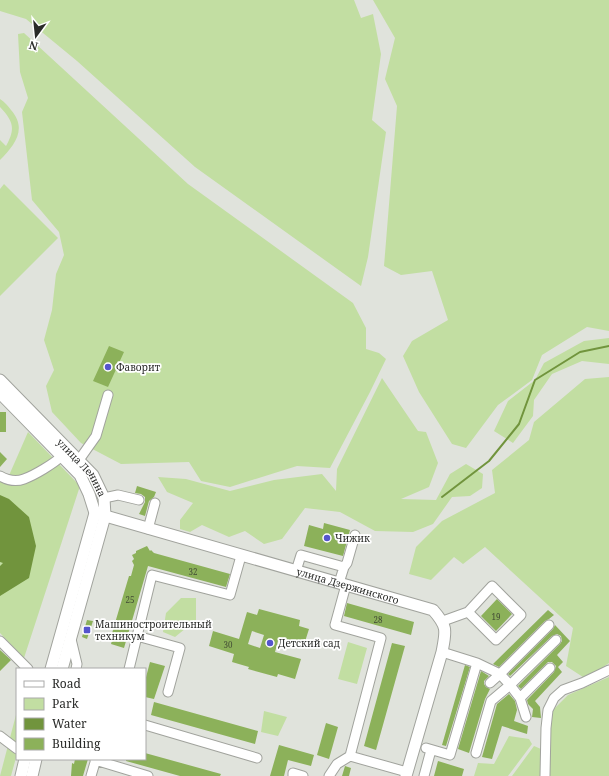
<svg xmlns="http://www.w3.org/2000/svg" width="609" height="776" font-family="'Noto Serif',serif">
<rect width="100%" height="100%" fill="#e0e3dc"/>
<!-- green -->
<path fill="#c2dea2" d="M0 0H354L361 18 373 14 381 54 372 120 386 132 368 257 361 286 195 167 77 61 26 19 0 11Z
M373 0H609V331L587 327 542 355 532 380 498 405 466 448 452 444 419 392 403 356 412 341 448 320 432 271 401 275 384 266 397 106 385 79 395 38Z
M24 33 188 184 353 303 366 328V349L379 353 386 359 370 392 330 468 297 466 230 487 201 481 189 462 121 464 81 443 52 412 46 386 54 370 44 340 52 310 56 274 64 255 59 232 32 200 22 112 28 98 20 72 18 34Z
M0 99C5 102 8 106 11 110 28 129 14 146 0 160V140L6 146C16 128 13 121 0 107Z
M4 184 58 238 0 296V189Z
M609 338V364L582 361 552 374 534 400 533 416 513 443 494 431 508 401 535 380 544 363 584 341Z
M609 377V663L586 679 566 666 573 628 485 547 463 564 454 557 431 580 409 574 416 547 442 521 495 493 492 470 529 440 534 422 585 379Z
M382 378 418 431 426 432 438 463 429 487 401 499 436 500 450 474 466 464 483 474 482 488 470 496 452 497 433 524 413 532 375 531 340 512 305 508 282 539 264 544 245 531 229 537 202 525 190 532 180 529V520L193 503 167 492 158 477 186 479 230 491 274 480 322 474 336 491 337 469Z
M28 432 80 486 24 658 0 633V475L7 480Z
M181 598H196V620L175 637 163 632 166 613Z
M348 642 367 648 357 684 338 679Z
M609 677V776H512L534 746 541 749 551 742V712L568 695Z
M17 711V754L11 776H0Z
M264 711 287 717 278 736 261 732Z
M509 736 529 739 532 744 508 776H474L478 763 494 764Z"/>
<!-- water -->
<path fill="#71943d" d="M0 495 9 499 29 517 36 546 29 578 0 596V566L3 563 0 562Z"/>
<g fill="none" stroke-linecap="round" stroke-linejoin="round">
<!-- stream -->
<path stroke="#71943d" stroke-width="2" d="M442 497 489 461 519 424 535 380 580 352 609 346"/>
</g>
<!-- building -->
<path fill="#8cb15a" fill-rule="evenodd" d="M109 346 124 352 108 387 93 381Z
M0 412H6V432H0Z
M0 452 7 459 0 467Z
M137 486 156 492 154 497 149 501 145 516 139 514 145 502V497L141 494 135 493Z
M324 523 350 530 343 556 304 546 309 525 323 529Z
M147 546 150 551 151 550 154 553 230 574 226 587 148 566 124 648 111 644 113 637H111L115 623 129 576H131L134 565 132 561 134 559 132 555 136 553V551Z
M497 599 512 614 496 631 481 616Z
M347 603 414 622 411 635 344 616Z
M259 609 300 620 299 626 309 629 303 648 294 645 295 642 279 637 275 652 301 659 295 679 278 674 277 677 248 669 249 667 232 662 234 654 209 646 213 631 239 639 247 612 257 615ZM252 631 264 635 260 648 248 644Z
M548 610 554 615 549 619 545 621 499 667 493 664Z
M87 620 93 621 87 639 82 637Z
M555 625 570 641 557 655 563 662 558 667 562 672 535 701 540 707 541 718 532 717 533 709 528 704 527 700 554 672 556 666 552 662H548L521 689 518 686 560 644 562 641 561 636 557 634 552 636 510 676 508 674 553 629Z
M392 643 405 646 376 750 364 746Z
M0 650 11 660 0 671Z
M150 662 165 666 154 699 145 697V681Z
M465 665 470 667 446 746 442 745Z
M481 671 489 676 484 681V684L486 687 490 689 485 699 469 753 458 749Z
M509 694 515 701 517 710 514 721 528 726 527 734 502 726 492 759 482 757 497 704Z
M154 702 258 731 255 744 151 715Z
M326 723 338 727 329 759 317 755Z
M279 745 314 755 311 766 288 760 284 776H270Z
M145 753 221 774 220 776H180L126 761V759H145Z
M75 759H88L83 776H71L72 763 74 764Z
M438 761 464 769 462 776H434Z
M345 766 351 768 349 776H342Z"/>
<g fill="none" stroke-linecap="round" stroke-linejoin="round">
<!-- minor casing -->
<g stroke="#a1a39d" stroke-width="11">
<path id="minor" d="M79 460 96 436 108 395
M0 476C7 480 16 482 24 479 35 475 53 464 62 456
M104 498 118 495 139 500
M148 529 155 503
M344 567 347 563 355 535
M296 571 301 555 344 567 339 583
M346 585 335 625 381 638 350 756
M443 621 468 612 492 586 521 615 496 640 468 612
M137 636 180 648 168 692
M71 639 77 664 76 669
M0 641 28 669
M442 652 477 663 500 674 549 625
M129 669 152 575 230 595 241 556
M490 683 500 674 510 685 556 640
M520 698 526 717
M145 725 257 758
M0 736 17 749
M426 748 450 755 477 663
M476 753 491 701 510 685 520 698 550 668
M95 760 148 776
M91 776 96 759
M293 776V773L303 776
M329 776 337 764 350 756 407 772
M424 776 431 750
M545 776 546 728 548 710 554 698 563 690 582 683 609 670"/>
</g>
<!-- major casing -->
<g stroke="#a1a39d" stroke-width="13">
<g id="major">
<path id="s1" d="M0 380 93 475 104 498 105 516 62 669"/>
<path d="M0 393 80 475 89 494 95 513 51 669"/>
<path id="s2" d="M95 513 433 610C448 627 446 631 442 652L406 776"/>
<path d="M21 776 25 759"/>
<path d="M32 776 36 759"/>
</g>
</g>
<!-- minor -->
<use href="#minor" stroke="#fff" stroke-width="9"/>
<!-- major -->
<use href="#major" stroke="#fff" stroke-width="11"/>
</g>
<!-- markers -->
<g fill="#5555cd" stroke="#fff" stroke-width="1.5">
<circle cx="108" cy="367" r="4"/>
<circle cx="327" cy="538" r="4"/>
<rect x="83" y="626" width="8" height="8" rx="2"/>
<circle cx="270" cy="643" r="4"/>
</g>
<g text-anchor="middle" dominant-baseline="central" stroke-width="3.5" stroke-linejoin="round" paint-order="stroke">
<!-- number labels -->
<g font-size="8" fill="#424c35">
<text x="193" y="571">32</text>
<text x="130" y="599">25</text>
<text x="496" y="616">19</text>
<text x="378" y="619">28</text>
<text x="228" y="644">30</text>
</g>
<!-- poi labels -->
<g font-size="10" fill="#2a2b29" stroke="#fff" text-anchor="start">
<text x="116" y="367">Фаворит</text>
<text x="335" y="538">Чижик</text>
<text x="95" y="624">Машиностроительный<tspan x="95" dy="12">техникум</tspan></text>
<text x="278" y="643">Детский сад</text>
</g>
<!-- street labels -->
<g font-size="10" fill="#2a2b29" stroke="#fff">
<text stroke="none"><textPath href="#s1" startOffset="120">улица Ленина</textPath></text>
<text stroke="none"><textPath href="#s2" startOffset="263">улица Дзержинского</textPath></text>
</g>
</g>
<!-- legend -->
<rect x="16" y="668" width="130" height="92" fill="#ffffff" stroke="#aaaaa9"/>
<rect x="24" y="681" width="20" height="6" fill="#ffffff" stroke="#aaaaa9"/>
<text x="52" y="688" font-size="12" fill="#2a2b29">Road</text>
<rect x="24" y="698" width="20" height="12" fill="#c2dea2" stroke="#aaaaa9"/>
<text x="52" y="708" font-size="12" fill="#2a2b29">Park</text>
<rect x="24" y="718" width="20" height="12" fill="#71943d" stroke="#aaaaa9"/>
<text x="52" y="728" font-size="12" fill="#2a2b29">Water</text>
<rect x="24" y="738" width="20" height="12" fill="#8cb15a" stroke="#aaaaa9"/>
<text x="52" y="748" font-size="12" fill="#2a2b29">Building</text>
<!-- north arrow -->
<g transform="translate(36 36) rotate(195)" stroke="#ffffff" stroke-width="3" paint-order="stroke">
<path d="M0-3L7 15L0 10L-7 15Z" fill="#2a2b29"/>
<text y="-6" font-size="11" font-weight="bold" text-anchor="middle" fill="#2a2b29">N</text>
</g>
</svg>
